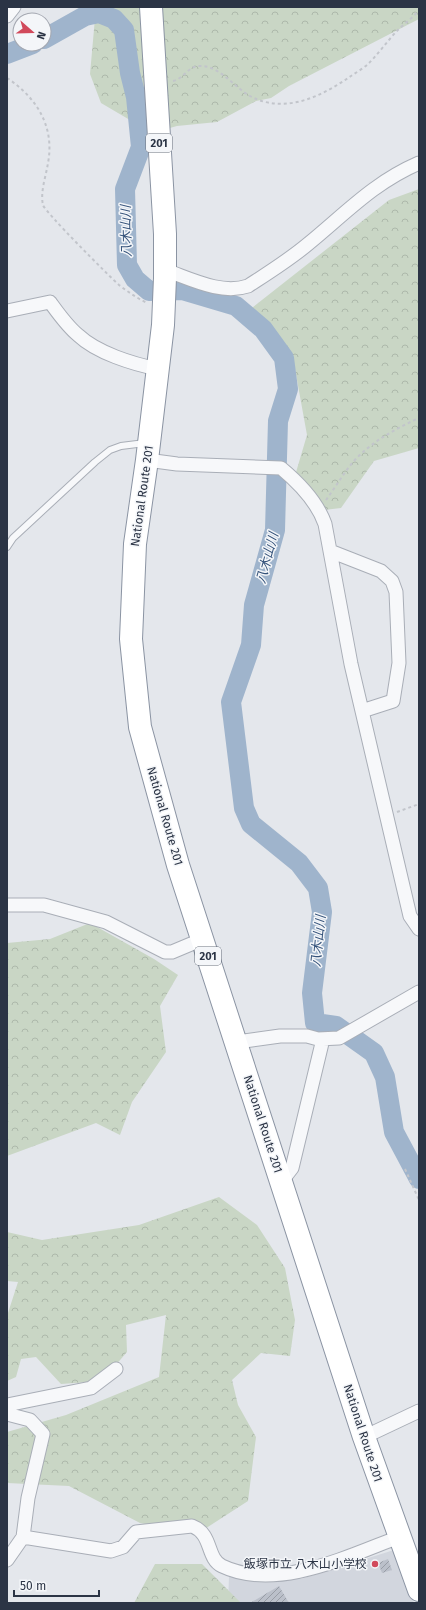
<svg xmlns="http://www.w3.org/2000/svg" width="426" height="1610" font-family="'Fira Sans','Noto Sans JP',sans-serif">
<defs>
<pattern id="forest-crowns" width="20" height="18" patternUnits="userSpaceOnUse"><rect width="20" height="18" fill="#c9d6c5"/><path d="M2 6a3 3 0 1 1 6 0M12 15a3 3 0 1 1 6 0" fill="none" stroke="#adb8ab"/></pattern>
<pattern id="building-hatch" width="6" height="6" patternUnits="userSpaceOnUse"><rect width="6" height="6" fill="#bbc0ca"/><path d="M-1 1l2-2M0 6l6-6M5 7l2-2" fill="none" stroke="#989da6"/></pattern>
</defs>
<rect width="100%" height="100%" fill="#e4e7ec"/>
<!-- built -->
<path fill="#d2d6de" d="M394 1550 414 1603H228L229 1577 301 1579Z"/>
<!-- forest -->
<path fill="url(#forest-crowns)" d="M96 7H419V19L289 86 271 98 256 101 217 122 177 126 152 133 101 103 90 74Z
M419 189V448L374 461 341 508 324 510 294 479 307 435 293 358 248 311 389 200Z
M90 923 154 959 178 975 160 1006 166 1052 132 1102 120 1135 96 1123 7 1156V943L50 939Z
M219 1197 257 1225 285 1268 295 1320 290 1356 261 1353 232 1380 238 1405 256 1437 248 1501 197 1534 140 1523 69 1486 7 1483V1432L66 1415 159 1377 166 1315 126 1325 127 1352 102 1381 61 1384 36 1357 21 1359 16 1377 7 1381V1316L18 1282 7 1281V1232L42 1240 139 1225Z
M155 1564H202L241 1603H134Z"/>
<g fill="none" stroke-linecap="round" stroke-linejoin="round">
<!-- river -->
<path stroke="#9fb4cc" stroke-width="20" d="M44 39 85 16 99 13 114 19 124 30 130 73 136 97 141 147 125 189 127 265 135 279 149 291 182 290 236 306 263 329 284 358 288 389 278 421 275 530 254 605 251 645 231 702 244 808 251 824 299 863 318 888 322 912 312 993 315 1023 336 1026 374 1053 385 1077 394 1132 419 1179
M7 54 33 44"/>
</g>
<!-- building -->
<path fill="url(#building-hatch)" d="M388 1559 392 1570 382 1573 378 1563Z
M279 1586 289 1603H250Z"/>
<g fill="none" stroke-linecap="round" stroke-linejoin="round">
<!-- lane casing -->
<g stroke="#a9aeb7" stroke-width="8">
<path id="lane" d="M7 547 13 538 95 462 110 450 121 446 145 443"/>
</g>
<!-- street casing -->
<g stroke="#a9aeb7" stroke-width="15">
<path id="street" d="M7 16 14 7
M165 270C191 279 221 295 248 286 268 273 289 260 308 244 346 213 373 183 419 163
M7 311 50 302C58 313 67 326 78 335 97 353 133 364 158 369
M147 460 177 464 281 468C299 483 317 501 325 524L351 664 410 916 419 929
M330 551 381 571 392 581 396 592 399 663 393 701 362 711
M7 905H44L106 922 165 952H172L203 939
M237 1042 280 1036H307L318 1039 339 1038 419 992
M282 1181 292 1168 323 1039
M7 1405 91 1388 116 1369
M7 1414 30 1420 43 1434 28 1498 23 1537 111 1551 123 1547 136 1532 192 1526C213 1534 206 1558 222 1566 276 1592 348 1556 399 1537
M364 1437 419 1411
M7 1560 23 1537"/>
</g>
<!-- highway casing -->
<g stroke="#8b94a3" stroke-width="24">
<path id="highway" d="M151 7 165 234V278L163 325 147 460 135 544 131 639 140 727 178 865 364 1437 419 1590"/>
</g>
<!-- path -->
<path stroke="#c2c5cb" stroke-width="2" stroke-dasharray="3 3" stroke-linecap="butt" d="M7 78C36 97 55 126 48 163 46 176 40 192 43 205 45 212 109 276 119 285 128 292 137 298 147 303
M173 81C183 79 188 67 198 66 218 64 234 87 250 96 285 115 322 96 351 76 357 72 364 68 369 63 378 54 386 43 395 33 402 25 412 19 419 10
M326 500C335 488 343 474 353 462 371 442 395 429 419 418
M397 812 419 804
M405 1169 419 1200"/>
<!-- lane -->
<use href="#lane" stroke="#f7f8fa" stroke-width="6"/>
<!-- street -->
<use href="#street" stroke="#f7f8fa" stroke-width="13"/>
<!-- highway -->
<use href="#highway" stroke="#fff" stroke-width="22"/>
</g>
<!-- markers -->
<circle fill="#d1495b" stroke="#f4f6f9" stroke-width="1.5" cx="375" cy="1564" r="4"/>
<g text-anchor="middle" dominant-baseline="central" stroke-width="3" stroke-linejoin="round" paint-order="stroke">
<!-- shield labels -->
<g fill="#f4f6f9" stroke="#676e7b" stroke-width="1">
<rect x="146" y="134" width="26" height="18" rx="3"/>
<rect x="195" y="947" width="26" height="18" rx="3"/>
</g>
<g font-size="11" font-weight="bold" fill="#2b3445">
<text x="159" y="143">201</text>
<text x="208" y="956">201</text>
</g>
<!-- street labels -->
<g font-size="12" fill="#2b3445" stroke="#f4f6f9">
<text transform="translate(142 496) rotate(-82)">National Route 201</text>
<text transform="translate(165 816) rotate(74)">National Route 201</text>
<text transform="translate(263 1124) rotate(72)">National Route 201</text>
<text transform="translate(363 1433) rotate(72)">National Route 201</text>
</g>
<!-- poi labels -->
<g font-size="12" fill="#2b3445" stroke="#f4f6f9" text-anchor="end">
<text x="367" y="1564">飯塚市立 八木山小学校</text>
</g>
<!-- water labels -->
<g font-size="13" font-style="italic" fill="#34527a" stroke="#f4f6f9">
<text transform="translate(126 231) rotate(-91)">八木山川</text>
<text transform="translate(267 558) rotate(-75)">八木山川</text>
<text transform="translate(318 941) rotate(-84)">八木山川</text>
</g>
</g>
<!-- border -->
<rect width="426" height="1610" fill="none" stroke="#2b3445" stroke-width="16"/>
<!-- north arrow -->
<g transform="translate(32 32) rotate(110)"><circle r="19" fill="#f4f6f9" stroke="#a4a8b1"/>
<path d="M0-3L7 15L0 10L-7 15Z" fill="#d1495b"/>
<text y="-6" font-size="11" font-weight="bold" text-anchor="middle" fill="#2b3445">N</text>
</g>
<!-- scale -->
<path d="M14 1590v6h85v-6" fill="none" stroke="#2b3445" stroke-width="2"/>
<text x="20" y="1590" font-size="12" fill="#2b3445" stroke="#f4f6f9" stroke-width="3" paint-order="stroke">50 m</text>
</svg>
